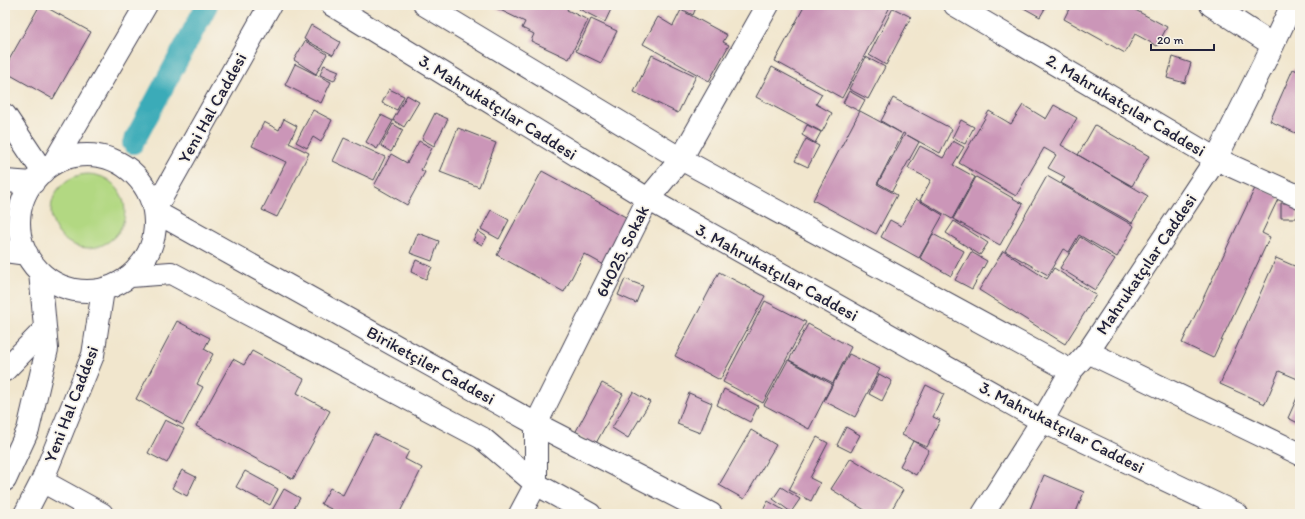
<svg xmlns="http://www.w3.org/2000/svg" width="1305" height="519" font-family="Itim,sans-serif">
<rect width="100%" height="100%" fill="#f7f3e8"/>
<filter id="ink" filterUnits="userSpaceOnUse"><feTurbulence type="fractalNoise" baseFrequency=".025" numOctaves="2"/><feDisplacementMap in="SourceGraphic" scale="8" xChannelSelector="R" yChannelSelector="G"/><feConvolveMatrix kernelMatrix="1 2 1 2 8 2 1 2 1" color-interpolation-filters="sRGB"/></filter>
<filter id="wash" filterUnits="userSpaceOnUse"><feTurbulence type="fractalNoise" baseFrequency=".012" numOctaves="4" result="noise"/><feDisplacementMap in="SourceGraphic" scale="16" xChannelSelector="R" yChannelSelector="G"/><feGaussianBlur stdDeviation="0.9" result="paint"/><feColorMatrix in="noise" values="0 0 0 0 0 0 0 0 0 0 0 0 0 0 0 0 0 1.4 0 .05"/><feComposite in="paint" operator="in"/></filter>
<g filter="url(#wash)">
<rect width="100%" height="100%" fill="#f1e6cd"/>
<!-- green -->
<path fill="#b2d882" stroke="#6a7d5e" d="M51 211a37 37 0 1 1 74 0a37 37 0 1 1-74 0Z"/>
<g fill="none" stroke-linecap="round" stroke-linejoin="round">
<!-- canal -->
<path stroke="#3babb8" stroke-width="22" d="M133 143 207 5"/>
</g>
<g id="blocks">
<!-- building -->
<path fill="#cb96b8" d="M40 5H42L91 32 53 99 5 72V67Z
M497 5H569L567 10 588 20 569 59 531 41 534 34 522 28 525 22 496 8Z
M581 5H613L605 22 579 9Z
M674 5H697L693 15Z
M805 5H891L842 98 775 61Z
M1023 5H1047L1040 17 1022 7Z
M1071 5H1126L1167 27 1157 46 1135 34 1125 53 1064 19Z
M893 8 911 17 886 65 869 55Z
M681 10 727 35 723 42 729 45 709 81 643 44 658 17 673 26Z
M591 19 617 31 601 63 576 51Z
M311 25 340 42 333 55 304 39Z
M305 41 327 54 316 74 294 60Z
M652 55 696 76 678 113 634 92Z
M866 57 885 67 868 99 849 89Z
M1173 57 1191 63 1185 83 1167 78Z
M295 64 331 82 321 103 285 85Z
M324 65 339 71 334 81 320 75Z
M772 67 822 94 816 104 832 113 822 132 756 97Z
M1293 69 1300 72V135L1270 121Z
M389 89 404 96 397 110 382 103Z
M849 91 865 100 859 111 843 103Z
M407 95 419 102 404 127 393 120Z
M893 98 952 129 940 153 907 135 919 142 892 191 878 183 905 134 903 133 877 184 897 195 876 234 813 200 860 111 901 133 881 121Z
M1023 105 1046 119 1054 105 1077 118 1061 145 1148 196 1132 223 1061 183 1065 177 1048 168 1056 155 1044 148 1016 196 959 163 989 111 1011 124Z
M313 110 332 120 321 142 313 137 307 148 296 142Z
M435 113 448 119 434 146 422 139Z
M381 115 393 121 377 149 366 142Z
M284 119 297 126 289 143 309 153 277 217 262 210 286 162 252 146 264 122 279 130Z
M961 120 974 127 965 144 952 138Z
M393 124 403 130 391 152 381 146Z
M807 125 821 132 815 143 802 135Z
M1095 125 1149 156 1132 186 1078 155Z
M458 128 496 143 479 187 440 172Z
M344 138 385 157 374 180 333 161Z
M806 139 819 146 808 167 795 161Z
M419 141 432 148 421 170 425 172 407 205 374 186 391 154 407 163Z
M953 141 964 147 953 165 975 177 952 219 920 200 931 180 908 168 920 146 943 158Z
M542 171 631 220 606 266 584 254 564 292 497 255Z
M1047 176 1134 226 1117 257 1079 235 1069 252 1063 249 1048 275 1005 251Z
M976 177 1023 204 1000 245 953 219Z
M1256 186 1279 197 1262 233 1270 237 1213 358 1182 343Z
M916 199 943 215 919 258 881 237 890 220 901 226Z
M1281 203H1298L1297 218H1281Z
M491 210 509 220 499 239 481 229Z
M954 221 988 243 980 255 946 233Z
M478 231 487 237 482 245 473 240Z
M418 233 439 241 432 261 410 253Z
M933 234 964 251 951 276 920 258Z
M1080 237 1115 259 1095 290 1060 268Z
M1003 251 1047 279 1054 268 1096 295 1065 344 979 290Z
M971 252 987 261 972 289 955 280Z
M1276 258 1299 268 1300 266V380L1279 371 1265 404 1220 384Z
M416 260 432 267 426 279 411 272Z
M719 272 765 296 720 380 675 356Z
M625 279 643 286 636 303 618 295Z
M765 301 806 322 763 403 723 382Z
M177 321 210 338 204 349 213 354 197 384 203 387 183 425 136 399Z
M808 324 851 347 833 383 789 360Z
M252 351 304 379 297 393 330 411 293 479 196 426 233 359 244 365Z
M849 354 880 369 855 417 824 401Z
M788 360 832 384 809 429 764 405Z
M879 374 892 381 882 401 869 394Z
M602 383 623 394 595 445 575 433Z
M926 385 944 394 933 417 940 420 927 447 902 435Z
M724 389 758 406 750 422 717 405Z
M1300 391V424L1288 418Z
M633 392 650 402 628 438 612 428Z
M689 393 712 403 700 433 677 424Z
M165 420 184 429 167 463 148 453Z
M846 427 860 435 851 452 837 445Z
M751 430 776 445 744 499 719 485Z
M374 434 409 451 405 459 422 468 399 514H341L321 504 330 488 343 495Z
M817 437 828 443 810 478 820 483 811 501 789 490Z
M913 441 929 450 916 475 900 466Z
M851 458 903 490 889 514H871L831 489Z
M182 470 196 477 187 496 172 488Z
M245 471 278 489 270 505 236 487Z
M1044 475 1084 492 1076 512 1080 514H1028Z
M781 487 800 499 791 512 773 499Z
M284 489 300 498 291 514H270Z
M768 501 790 514H761Z"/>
</g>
</g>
<g filter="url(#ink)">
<use href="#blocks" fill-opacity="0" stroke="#413f51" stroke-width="1"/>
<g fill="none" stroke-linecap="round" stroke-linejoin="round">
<!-- minor casing -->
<g stroke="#413f51" stroke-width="24">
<path id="minor" d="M270 5 154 211 536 424 711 514
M332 5 648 199 1042 421 1237 514
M425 5 681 159 1071 371
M955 5 1216 159 1300 197
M1211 5 1273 45
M5 115 43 172
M19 223a68 68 0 1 1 136 0a68 68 0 1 1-136 0Z
M53 164 146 5
M5 181 33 183
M5 251 27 254
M131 276 171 273 482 438 536 484 590 514
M1088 352 1300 454
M5 370 45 329
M5 480 28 430 47 349 40 272
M42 481 102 514
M25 514 42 481 93 355 103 290
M520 514 536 484V424L648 199 681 159 768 5
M983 514 1042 421 1071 371 1088 352 1216 159 1273 45 1292 5"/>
</g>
<!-- minor -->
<use href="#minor" stroke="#fff" stroke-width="22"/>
</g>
</g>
<g text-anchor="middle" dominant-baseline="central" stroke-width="3.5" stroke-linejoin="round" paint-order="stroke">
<!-- street labels -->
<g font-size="17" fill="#22223b" stroke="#f7f3e8">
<text transform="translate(1126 105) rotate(31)">2. Mahrukatçılar Caddesi</text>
<text transform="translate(498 107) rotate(32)">3. Mahrukatçılar Caddesi</text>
<text transform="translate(212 108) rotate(-61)">Yeni Hal Caddesi</text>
<text transform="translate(622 251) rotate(-64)">64025. Sokak</text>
<text transform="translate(1146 264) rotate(-56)">Mahrukatçılar Caddesi</text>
<text transform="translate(777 272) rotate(29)">3. Mahrukatçılar Caddesi</text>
<text transform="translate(431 365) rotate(29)">Biriketçiler Caddesi</text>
<text transform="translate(71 404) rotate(-69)">Yeni Hal Caddesi</text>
<text transform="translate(1062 427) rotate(27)">3. Mahrukatçılar Caddesi</text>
</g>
</g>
<!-- margin -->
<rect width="1305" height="519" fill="none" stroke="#f7f3e8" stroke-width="20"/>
<!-- scale -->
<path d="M1151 44v6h63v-6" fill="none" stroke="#22223b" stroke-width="2"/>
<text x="1157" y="44" font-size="12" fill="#22223b" stroke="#f7f3e8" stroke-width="3" paint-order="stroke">20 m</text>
</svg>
